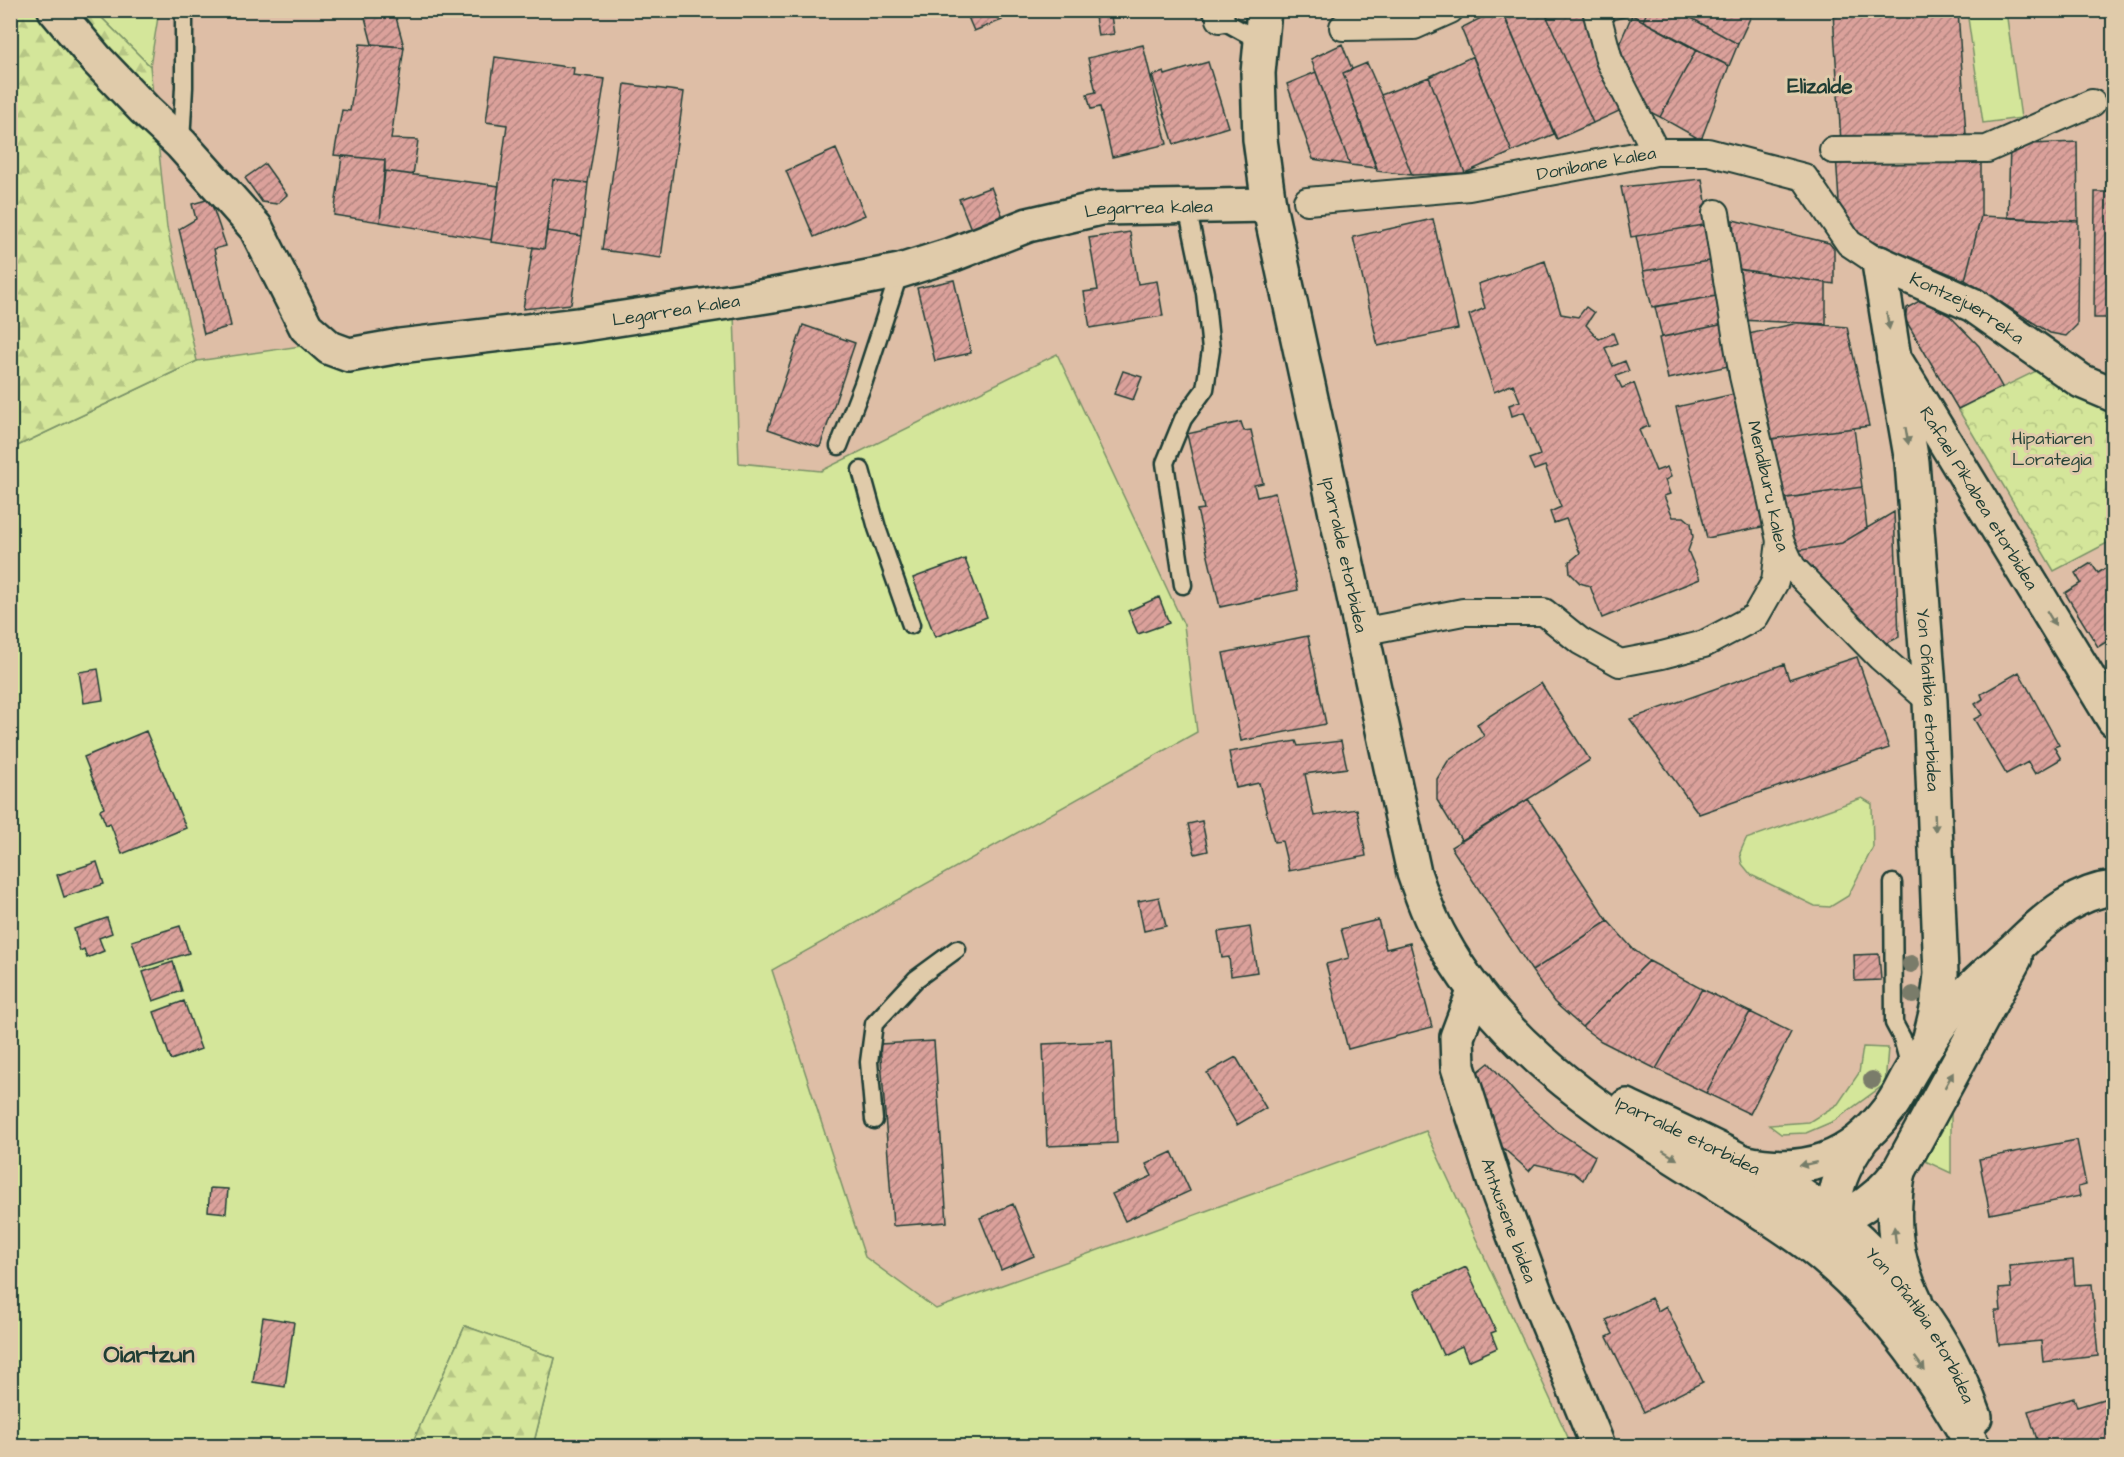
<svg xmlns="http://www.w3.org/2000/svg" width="2124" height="1457" font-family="'Architects Daughter',sans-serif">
<defs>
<pattern id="forest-firs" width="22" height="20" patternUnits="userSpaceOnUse" patternTransform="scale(1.5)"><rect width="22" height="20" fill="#d4e69a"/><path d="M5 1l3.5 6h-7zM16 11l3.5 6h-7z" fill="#b6c685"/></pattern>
<pattern id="park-crowns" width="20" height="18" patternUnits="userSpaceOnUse" patternTransform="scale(1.5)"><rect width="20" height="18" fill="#d4e69a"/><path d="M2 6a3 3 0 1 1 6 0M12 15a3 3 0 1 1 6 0" fill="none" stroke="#b6c685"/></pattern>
<pattern id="building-hatch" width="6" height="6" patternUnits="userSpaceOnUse" patternTransform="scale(1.5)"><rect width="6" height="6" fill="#dba19b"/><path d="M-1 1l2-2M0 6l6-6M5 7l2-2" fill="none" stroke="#b1847f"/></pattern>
</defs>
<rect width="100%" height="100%" fill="#debea6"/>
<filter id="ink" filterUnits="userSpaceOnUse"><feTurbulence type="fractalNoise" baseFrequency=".0167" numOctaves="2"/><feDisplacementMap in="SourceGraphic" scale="12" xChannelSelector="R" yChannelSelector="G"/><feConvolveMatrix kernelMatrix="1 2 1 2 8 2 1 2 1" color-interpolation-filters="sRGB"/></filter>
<g filter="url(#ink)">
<!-- grass -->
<path fill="#d4e69a" stroke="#7a9267" stroke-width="1.5" d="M95 11H159L150 66Z
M1967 11H2006L2021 118 1983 123Z
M733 284 739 463 821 471 1057 354 1184 625 1197 732 772 970 865 1257 936 1309 1426 1131 1572 1446H533L555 1358 465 1326 411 1446H11V449L197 361Z
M1862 798 1872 804 1873 847 1848 896 1830 907 1815 906 1751 875 1742 864 1740 853 1746 839Z
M1863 1047 1888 1048 1885 1084 1834 1121 1806 1133 1781 1134 1769 1125 1809 1122 1838 1104 1859 1073Z
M1949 1110 1951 1112V1173L1923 1160Z"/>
<!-- forest -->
<path fill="url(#forest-firs)" stroke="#7a9267" stroke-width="1.5" d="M11 11H95L150 66 167 228 197 361 11 449Z
M465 1326 555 1358 533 1446H411Z"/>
<!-- park -->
<path fill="url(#park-crowns)" stroke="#7a9267" stroke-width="1.5" d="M2036 371 2091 398 2113 404V540L2054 571 1958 409Z"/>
<!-- building -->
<path fill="url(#building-hatch)" stroke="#1f3d34" stroke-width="1.5" d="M363 10H394L404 47 372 44Z
M711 10H741V15Z
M965 10H999L1002 20 974 31Z
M1094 10H1110L1114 34 1098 36Z
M1497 10H1502L1554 134 1512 152 1461 28Z
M1511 10H1544L1593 123 1557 139 1503 14Z
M1544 10H1585L1628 107 1593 123Z
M1605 10H1648L1643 21 1632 15 1607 21Z
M1648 10H1677L1738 44 1729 66 1643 21Z
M1677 10H1740L1751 16 1738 44Z
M1872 10H1958L1966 135 1841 142 1833 13Z
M1632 15 1696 50 1660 117 1635 104 1612 61Z
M360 44 404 47 391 139 418 140 413 175 385 171V160L334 155 342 110 350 111Z
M1342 44 1352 69 1343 73 1377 168 1350 165 1311 59Z
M1143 45 1167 144 1112 157 1100 107 1091 109 1087 94 1096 92 1088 58Z
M1696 50 1729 66 1701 140 1660 117Z
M1473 56 1512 152 1465 173 1429 77Z
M495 57 574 68 573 75 605 79 588 183 553 179 544 249 491 242 507 125 486 122Z
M1208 62 1228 127 1174 144 1152 76 1164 72 1165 75Z
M1367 63 1381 95 1412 175 1377 171 1343 73Z
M1316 72 1350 165 1313 159 1287 84Z
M1429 77 1465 173 1412 175 1381 95Z
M625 84 684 92 661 258 602 250Z
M2077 142 2078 221 2008 218 2010 145Z
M836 149 865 215 814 237 786 171Z
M1836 154H1981V216L1965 280 1846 231 1840 218Z
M342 156 385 160 380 222 334 215Z
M265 164 287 195 277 204 262 202 245 178Z
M385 171 499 186 491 240 380 222Z
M553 179 588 183 582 236 547 231Z
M1702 179 1710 224 1631 237 1621 187Z
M991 187 1003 217 971 229 959 199Z
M2095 192H2114V318H2094Z
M210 199 226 246 214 249 231 326 204 334 179 229 196 219 192 204Z
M1981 216 2078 221 2077 325 2066 336 2050 333 1965 280Z
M1433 219 1458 329 1378 346 1353 237Z
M1733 220 1829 243 1834 249V284L1736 269Z
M1710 224 1716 260 1643 271 1636 236Z
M547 231 582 236 571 304 523 309 533 247 544 249Z
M1130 232 1138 284 1157 281 1163 316 1090 328 1084 292 1098 290 1089 238Z
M1716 260 1722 295 1652 307 1643 271Z
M1545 261 1561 314 1578 317 1586 307 1594 313 1586 325 1599 339 1613 333 1617 343 1605 348 1613 366 1625 361 1629 371 1616 376 1622 388 1634 383 1649 426 1639 430 1656 471 1667 467 1671 477 1665 480 1670 494 1664 496 1673 517H1684L1691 523 1693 537 1688 551 1700 579 1602 618 1590 586 1580 583 1570 573 1569 562 1580 553 1566 519 1554 523 1550 512 1561 507 1545 466 1534 470 1529 459 1540 455 1524 412 1512 416 1509 405 1520 401 1513 384 1494 392 1469 315 1485 308 1478 284Z
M1739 269 1826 283V324L1739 320Z
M954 280 971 353 935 361 917 288Z
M1722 295 1724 324 1662 337 1655 307Z
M1921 300 1950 316 1979 346 2002 387 1958 409 1905 319 1907 308Z
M1798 323 1847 327 1869 426 1771 439 1756 411 1744 335Z
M1724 324 1733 365 1668 379 1659 338Z
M803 325 855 343 820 447 768 429Z
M1123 371 1142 377 1133 400 1114 394Z
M1739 393 1767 526 1707 538 1676 407Z
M1241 422 1244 431 1251 430 1263 483 1254 485 1257 497 1275 493 1298 590 1220 607 1197 510 1204 509 1187 434Z
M1854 428 1862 487 1779 499 1771 439Z
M1862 487 1867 528 1842 543 1790 552 1781 499Z
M1894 512 1899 637 1877 648 1790 552 1842 543Z
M965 559 987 617 935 637 913 578Z
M2091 563 2098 573 2114 563V637L2098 647 2065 593 2081 583 2075 573Z
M1159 597 1169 623 1138 634 1128 611Z
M1308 636 1326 724 1241 741 1223 653Z
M1857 657 1889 748 1699 814 1630 719 1784 664 1789 679Z
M98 669 103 700 84 703 79 672Z
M2019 672 2059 745 2054 747 2061 759 2035 774 2028 762 2006 774 1974 719 1982 715 1975 704 1983 699 1981 694Z
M1541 683 1590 760 1462 841 1437 800V779L1448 761 1484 736 1477 724Z
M146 731 186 828 122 854 110 823 106 825 100 810 104 808 84 757Z
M1296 741 1298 746 1341 741 1347 768 1305 774 1314 816 1357 809 1366 856 1289 871 1282 841 1274 842 1259 783 1236 788 1229 752Z
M1528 799 1608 921 1532 971 1451 847Z
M1202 821 1208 851 1195 854 1188 824Z
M97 862 104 884 64 897 57 875Z
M1159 897 1166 926 1144 931 1138 901Z
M107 918 112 933 99 938 104 951 87 958 84 949 80 951 74 929Z
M1378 920 1386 949 1410 943 1432 1027 1348 1049 1326 964 1349 958 1341 929Z
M1608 921 1633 949 1649 961 1582 1027 1554 1002 1532 971Z
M180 926 189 953 141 968 132 941Z
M1250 927 1257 972 1231 976 1229 957 1222 958 1218 932Z
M1879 954 1881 980 1855 981 1854 955Z
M1649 961 1702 989 1656 1069 1601 1041 1582 1027Z
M173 962 182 991 153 1001 143 972Z
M1702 989 1750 1012 1706 1093 1656 1069Z
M184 1001 201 1049 171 1060 154 1012Z
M1750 1012 1791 1032 1750 1114 1706 1093Z
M934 1041 947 1222 893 1226 880 1044Z
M1112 1041 1117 1143 1047 1146 1043 1044Z
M1236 1057 1266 1108 1237 1125 1207 1073Z
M1489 1063 1517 1095 1558 1132 1595 1156 1583 1180 1574 1173 1535 1164 1529 1171 1485 1132 1469 1079Z
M2077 1140 2086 1185 2078 1187 2080 1196 1990 1214 1979 1159Z
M1172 1152 1190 1191 1125 1221 1112 1194 1152 1176 1146 1164Z
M210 1188 228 1189 226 1213 208 1211Z
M1013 1204 1034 1256 1001 1270 980 1218Z
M2073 1260 2075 1285 2092 1284 2098 1356 2043 1362 2041 1341 1999 1345 1995 1311H2001L1999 1289 2011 1288 2009 1266Z
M1466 1267 1496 1331 1491 1333 1497 1348 1468 1361 1462 1346 1443 1355 1414 1291Z
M1651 1298 1658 1311 1666 1306 1703 1382 1644 1412 1607 1337 1613 1334 1606 1320Z
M263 1317 294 1322 285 1387 253 1382Z
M2074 1398 2077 1407 2107 1398 2114 1418V1446H2039L2028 1411Z"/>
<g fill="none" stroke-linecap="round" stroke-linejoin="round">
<!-- service casing -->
<g stroke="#1f3d34" stroke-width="21">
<path id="service" d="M1212 12 1220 19 1260 41
M181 143 184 87V10
M839 446 863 384 900 271
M861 470 877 528 911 625
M1183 585 1165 463 1183 419 1205 389 1211 350 1205 293 1187 207
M1893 883 1894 1023 1902 1038 1910 1068
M874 1120 869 1062 874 1024 916 979 957 949"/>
</g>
<!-- pedestrian casing -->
<g stroke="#1f3d34" stroke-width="30">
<g id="pedestrian">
<path d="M1596 10 1609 60 1656 152"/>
<path d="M1220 19 1221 10"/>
<path d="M1343 27 1414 26 1450 10"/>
<path d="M1833 150 1987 149 2092 103"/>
<path id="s1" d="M1307 201 1469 187 1656 152H1708L1804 177 1849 243 1879 263"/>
<path id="s2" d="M1716 213 1743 376 1767 478 1780 541 1792 567 1880 657 1930 701"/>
<path d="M1361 632 1463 612H1544L1580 641 1620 663 1662 655 1704 644 1755 617 1775 582 1780 541"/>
</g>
</g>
<!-- minor casing -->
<g stroke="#1f3d34" stroke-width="38">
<g id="minor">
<path id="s3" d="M55 10 97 60 145 110 181 144 256 228 306 327 330 348 349 355 400 346 578 325 773 295 900 271 954 254 1028 225 1101 208 1269 205"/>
<path id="s4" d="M1879 263 1894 358 2114 720"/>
<path id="s5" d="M1879 263 1973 305 2081 381 2114 395"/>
<path id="s6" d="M1894 358 1912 462 1930 701 1941 974 1937 1009 1929 1042"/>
<path id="s7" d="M1475 989 1457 1037 1458 1067 1495 1184 1535 1292 1598 1446"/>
<path d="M1861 1140C1836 1176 1821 1217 1851 1256 1865 1274 1883 1289 1897 1308"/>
<path d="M1743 1162C1805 1176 1850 1160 1888 1110 1896 1101 1901 1089 1907 1078 1920 1056 1933 1033 1949 1013 1970 985 2000 964 2024 940 2050 915 2077 892 2114 888"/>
<path d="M1899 1171C1890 1217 1894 1258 1915 1300"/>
<path d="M1721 1186C1729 1185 1740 1182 1748 1184 1756 1185 1789 1210 1798 1216 1833 1237 1879 1198 1899 1171L2015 958"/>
</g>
</g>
<!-- secondary casing -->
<g stroke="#1f3d34" stroke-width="38">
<g id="secondary">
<path id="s8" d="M1264 10 1258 73 1260 139 1269 205 1414 873C1422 896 1430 919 1442 940 1492 1031 1577 1096 1663 1150 1711 1181 1762 1210 1808 1244 1878 1298 1930 1370 1973 1446"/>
<path id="s9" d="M1627 1106C1679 1131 1732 1154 1782 1183 1871 1236 1940 1319 1975 1417"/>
</g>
</g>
<!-- service -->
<use href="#service" stroke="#e0cbaa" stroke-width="16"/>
<!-- pedestrian -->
<use href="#pedestrian" stroke="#e0cbaa" stroke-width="26"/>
<!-- minor -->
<use href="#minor" stroke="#e0cbaa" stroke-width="33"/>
<!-- secondary -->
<use href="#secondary" stroke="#e0cbaa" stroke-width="33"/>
</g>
<!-- trees -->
<g fill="#7a7b6a">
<circle cx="1911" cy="964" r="9"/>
<circle cx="1913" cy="995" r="9"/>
<circle cx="1872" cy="1080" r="9"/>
</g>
<!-- one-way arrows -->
<defs><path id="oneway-solid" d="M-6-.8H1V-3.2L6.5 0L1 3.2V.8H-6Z" transform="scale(1.5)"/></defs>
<g fill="#767d69">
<use href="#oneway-solid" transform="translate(1888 321) rotate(81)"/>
<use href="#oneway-solid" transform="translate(1907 436) rotate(80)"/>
<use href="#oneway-solid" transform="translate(2051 618) rotate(59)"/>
<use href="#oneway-solid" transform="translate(1935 823) rotate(88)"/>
<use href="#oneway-solid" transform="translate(1949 1080) rotate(-61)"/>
<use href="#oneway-solid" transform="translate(1670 1155) rotate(32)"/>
<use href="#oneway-solid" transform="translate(1808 1164) rotate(168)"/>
<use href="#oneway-solid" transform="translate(1895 1235) rotate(-96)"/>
<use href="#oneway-solid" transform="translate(1920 1364) rotate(54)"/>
</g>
</g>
<g text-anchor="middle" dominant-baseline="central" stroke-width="6" stroke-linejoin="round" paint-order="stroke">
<!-- street labels -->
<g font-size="18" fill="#1f3d34" stroke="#e0cbaa">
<text stroke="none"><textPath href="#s1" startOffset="292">Donibane kalea</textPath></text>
<text stroke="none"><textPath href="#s3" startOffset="1276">Legarrea kalea</textPath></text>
<text stroke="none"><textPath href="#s3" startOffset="790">Legarrea kalea</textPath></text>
<text stroke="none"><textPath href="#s5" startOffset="99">Kontzejuerreka</textPath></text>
<text stroke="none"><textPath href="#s2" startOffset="278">Mendiburu kalea</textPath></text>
<text stroke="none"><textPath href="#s4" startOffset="260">Rafael Pikabea etorbidea</textPath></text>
<text stroke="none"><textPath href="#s8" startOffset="554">Iparralde etorbidea</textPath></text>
<text stroke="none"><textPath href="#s6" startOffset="344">Yon Oñatibia etorbidea</textPath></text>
<text transform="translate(1688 1136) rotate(26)">Iparralde etorbidea</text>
<text stroke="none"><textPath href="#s7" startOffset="243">Antxusene bidea</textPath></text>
<text stroke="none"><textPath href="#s9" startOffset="375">Yon Oñatibia etorbidea</textPath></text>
</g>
<!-- park labels -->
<g font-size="18" fill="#284539" stroke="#e0cbaa">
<text x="2052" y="438">Hipatiaren<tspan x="2052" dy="21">Lorategia</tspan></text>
</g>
<!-- quarter labels -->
<g font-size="21" font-weight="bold" fill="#1f3d34" stroke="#e0cbaa">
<text x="1820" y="86">Elizalde</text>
</g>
<!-- district labels -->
<g font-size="24" font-weight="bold" fill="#1f3d34" stroke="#e0cbaa">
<text x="149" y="1355">Oiartzun</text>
</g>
</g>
<!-- margin -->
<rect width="2124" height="1457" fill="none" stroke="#e0cbaa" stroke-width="36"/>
<rect x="18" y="18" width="2088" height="1421" fill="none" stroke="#1f3d34" stroke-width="2" filter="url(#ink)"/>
</svg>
